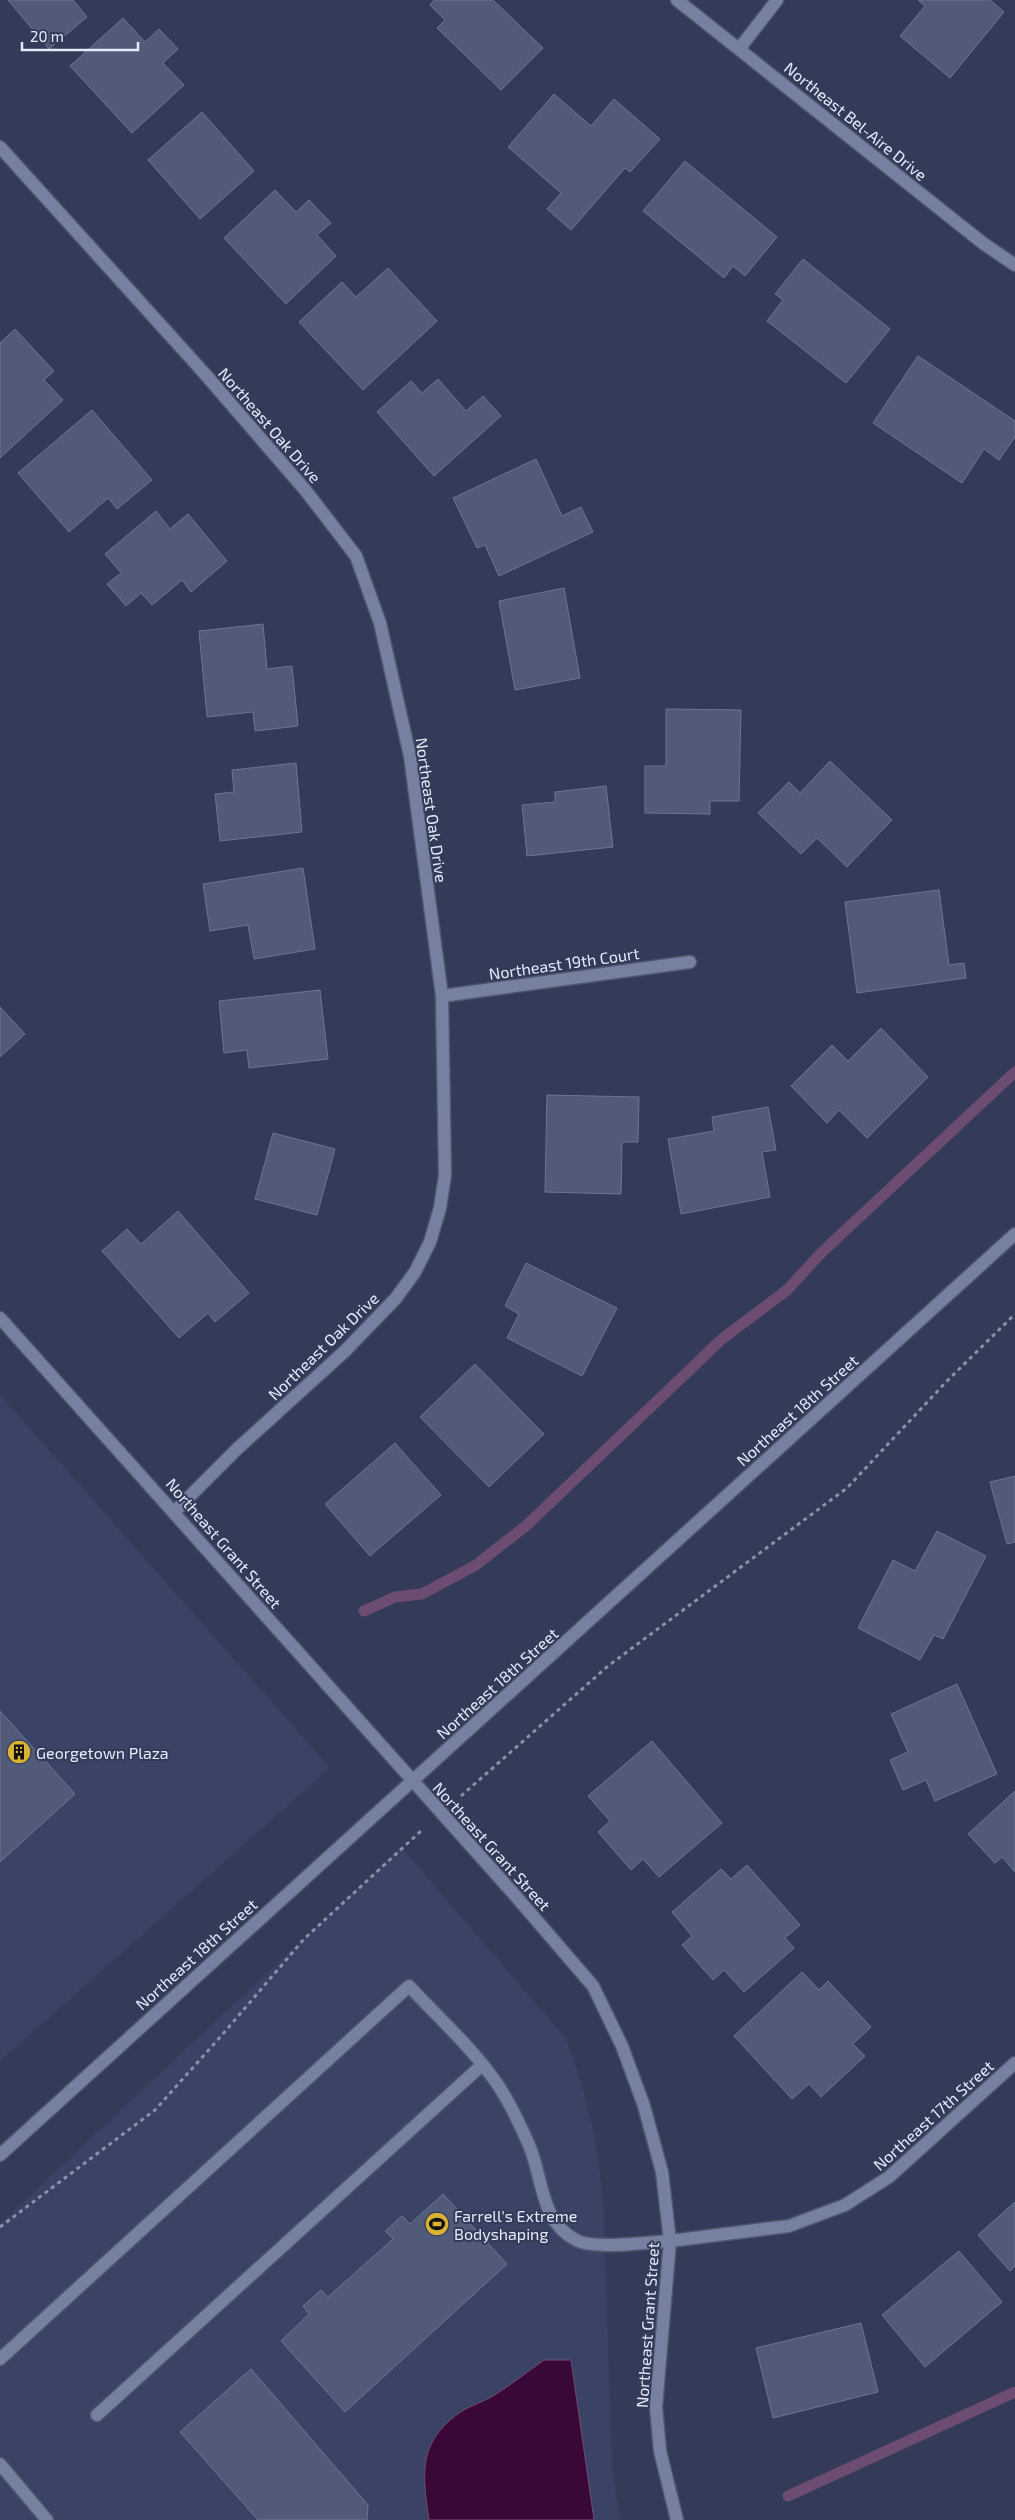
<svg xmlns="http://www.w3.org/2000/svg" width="1015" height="2520" font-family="'Exo 2',sans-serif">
<rect width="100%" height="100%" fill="#333b58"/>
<!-- built -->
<path fill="#3a4366" d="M0 1395 330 1768 0 2061Z
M401 1847 566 2039 581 2082 595 2138 603 2198 612 2466 620 2520H0V2224Z"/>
<!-- water -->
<path fill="#390836" stroke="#6d4c72" d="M544 2360H571L594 2520H429C422 2472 418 2441 462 2411 472 2405 483 2402 493 2396 511 2385 527 2372 544 2360Z"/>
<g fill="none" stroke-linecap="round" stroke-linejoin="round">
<!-- stream -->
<path stroke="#6d4c72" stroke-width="11" d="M364 1611 395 1597 422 1594 476 1565 527 1525 722 1339 787 1290 821 1253 1015 1072
M788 2496 1015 2392"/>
</g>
<!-- building -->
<path fill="#515a79" stroke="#6b7595" d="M8 0H73L87 17 49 49Z
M434 0H493L543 48 501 90 437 28 445 20 430 5Z
M918 0H990L1004 12 950 78 900 36 925 6Z
M123 18 145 42 159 29 178 49 163 63 184 85 132 133 70 66Z
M554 94 591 126 614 99 660 139 630 172 625 168 571 230 547 209 561 193 508 147Z
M202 112 254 171 200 219 148 160Z
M685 161 777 237 745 276 733 266 724 278 643 211Z
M275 190 296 212 309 200 331 223 317 235 336 256 286 304 224 238Z
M803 259 890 329 846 383 767 321 783 300 775 294Z
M388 268 437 321 363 390 299 322 342 282 356 297Z
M15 329 54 371 44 380 63 400 0 458V343Z
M918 356 1015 421V437L999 460 984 449 962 483 873 423Z
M438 379 466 411 483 396 501 416 434 476 377 412 411 381 422 393Z
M92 410 152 480 117 509 108 498 69 532 18 473Z
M536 459 562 516 581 507 593 532 499 576 485 545 477 548 453 498Z
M156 511 170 529 188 514 227 561 191 592 182 580 152 605 141 593 126 606 107 584 121 573 105 554Z
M564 588 580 678 515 690 499 601Z
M263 624 267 669 292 666 298 726 255 731 253 712 207 717 199 631Z
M666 709 741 710 739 801H710V814L645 813V766H666Z
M830 761 892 820 847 867 817 838 801 854 758 813 789 782 800 793Z
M296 763 302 832 220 841 215 794 234 792 232 770Z
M606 786 613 847 527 856 522 805 555 802V792Z
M303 868 315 949 254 959 248 925 210 931 203 884Z
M939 890 949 965 964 963 966 978 857 993 845 902Z
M320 990 328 1059 249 1068 247 1050 224 1053 219 1001Z
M0 1007 25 1034 0 1057Z
M881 1028 928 1077 867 1138 839 1110 827 1123 791 1086 832 1045 848 1061Z
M547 1095 639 1097 638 1142H622L621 1194 545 1192Z
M768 1107 776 1150 762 1152 770 1197 681 1214 668 1139 714 1131 712 1117Z
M273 1133 335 1149 317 1215 255 1199Z
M178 1211 249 1293 215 1322 208 1313 179 1338 102 1251 127 1229 141 1244Z
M526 1263 617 1308 582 1376 507 1338 519 1314 505 1306Z
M475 1364 544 1434 489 1487 420 1417Z
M395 1443 441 1495 370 1556 325 1504Z
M1015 1476V1542L1007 1544 990 1482Z
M937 1531 986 1556 943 1639 934 1635 920 1660 858 1628 893 1560 915 1571Z
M957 1684 997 1774 935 1801 926 1780 903 1790 890 1760 908 1752 891 1714Z
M0 1711 75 1794 0 1862Z
M652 1741 722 1823 659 1877 643 1859 631 1870 598 1832 610 1821 588 1796Z
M1015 1791V1872L1002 1857 995 1863 968 1834Z
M747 1865 800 1925 785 1938 794 1948 744 1992 724 1970 713 1980 682 1945 692 1936 672 1912 721 1869 731 1879Z
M802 1972 819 1990 828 1981 871 2027 853 2044 865 2056 821 2097 809 2084 792 2099 734 2036Z
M443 2194 507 2264 345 2412 281 2341 309 2314 303 2306 321 2290 328 2297 393 2239 385 2231 402 2216 410 2224Z
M1015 2202V2266L1010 2271 978 2235Z
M959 2251 1002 2302 925 2367 882 2315Z
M861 2323 878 2392 773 2418 756 2348Z
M251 2369 368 2505 367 2520H258L180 2432Z"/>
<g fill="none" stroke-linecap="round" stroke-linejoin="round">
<!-- lane casing -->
<g stroke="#4f566e" stroke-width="15">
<path id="lane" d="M0 2359 409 1986C437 2016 469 2045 493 2078 508 2098 519 2122 529 2145 543 2177 540 2222 576 2240 595 2250 648 2242 670 2241
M97 2415 482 2065
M0 2464 47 2520"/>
</g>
<!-- street casing -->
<g stroke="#4f566e" stroke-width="15">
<path id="street" d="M677 0 984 244 1015 265
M739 49 777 0
M0 147 205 374 306 491 356 556 380 623 410 756 442 996 445 1175 440 1208 430 1242 415 1272 396 1298 345 1351 237 1449 175 1511
M442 996 690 962
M0 1318 513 1893 593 1986 622 2046 644 2106 662 2172 670 2241 656 2407 660 2451 677 2520
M670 2241 789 2226 845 2205 889 2177 1015 2063"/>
</g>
<!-- secondary casing -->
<g stroke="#4f566e" stroke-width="15">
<path id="secondary" d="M0 2155 1015 1234"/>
</g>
<!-- path -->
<path stroke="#8a91a9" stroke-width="3" stroke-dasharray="4 4" stroke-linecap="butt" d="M461 1796 608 1666 847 1488 946 1382 1015 1314
M0 2227 155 2110 222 2035 304 1939 422 1830"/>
<!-- lane -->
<use href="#lane" stroke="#7681a1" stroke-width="12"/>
<!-- street -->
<use href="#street" stroke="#7681a1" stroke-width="12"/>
<!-- secondary -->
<use href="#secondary" stroke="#7681a1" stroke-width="12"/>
</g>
<!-- icons -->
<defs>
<g id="building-disc" transform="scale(1.25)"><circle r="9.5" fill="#dab333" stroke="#333b58"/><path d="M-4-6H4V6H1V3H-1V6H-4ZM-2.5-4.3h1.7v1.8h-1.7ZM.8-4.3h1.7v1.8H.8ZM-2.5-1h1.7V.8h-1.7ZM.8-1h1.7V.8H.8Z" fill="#111"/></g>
<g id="stadium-disc" transform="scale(1.25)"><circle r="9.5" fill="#dab333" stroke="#333b58"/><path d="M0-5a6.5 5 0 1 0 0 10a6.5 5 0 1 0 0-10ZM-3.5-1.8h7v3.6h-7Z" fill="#111"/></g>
</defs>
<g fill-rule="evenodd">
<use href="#building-disc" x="19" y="1752"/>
<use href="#stadium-disc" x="437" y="2224"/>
</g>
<g text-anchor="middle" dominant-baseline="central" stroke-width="4" stroke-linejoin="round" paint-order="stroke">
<!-- street labels -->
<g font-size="16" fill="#e5ebfd" stroke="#333b58">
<text transform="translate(856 121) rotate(39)">Northeast Bel-Aire Drive</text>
<text transform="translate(270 425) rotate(49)">Northeast Oak Drive</text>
<text transform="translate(432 810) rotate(82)">Northeast Oak Drive</text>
<text transform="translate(564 963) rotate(-8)">Northeast 19th Court</text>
<text transform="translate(323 1346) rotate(-44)">Northeast Oak Drive</text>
<text transform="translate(797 1410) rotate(-42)">Northeast 18th Street</text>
<text transform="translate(224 1543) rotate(49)">Northeast Grant Street</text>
<text transform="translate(497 1683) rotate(-42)">Northeast 18th Street</text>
<text transform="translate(492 1846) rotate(48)">Northeast Grant Street</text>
<text transform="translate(196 1954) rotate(-42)">Northeast 18th Street</text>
<text transform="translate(933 2115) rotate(-42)">Northeast 17th Street</text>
<text transform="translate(647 2325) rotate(-86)">Northeast Grant Street</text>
</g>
<!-- poi labels -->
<g font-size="16" fill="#e5ebfd" stroke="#333b58" text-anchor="start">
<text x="36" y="1752">Georgetown Plaza</text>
<text x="454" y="2215">Farrell's Extreme<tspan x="454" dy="18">Bodyshaping</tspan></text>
</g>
</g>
<!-- scale -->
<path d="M22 42v8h116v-8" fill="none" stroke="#e5ebfd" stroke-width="2.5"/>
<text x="30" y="42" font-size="15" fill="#e5ebfd" stroke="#333b58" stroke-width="4" paint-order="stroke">20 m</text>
</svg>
